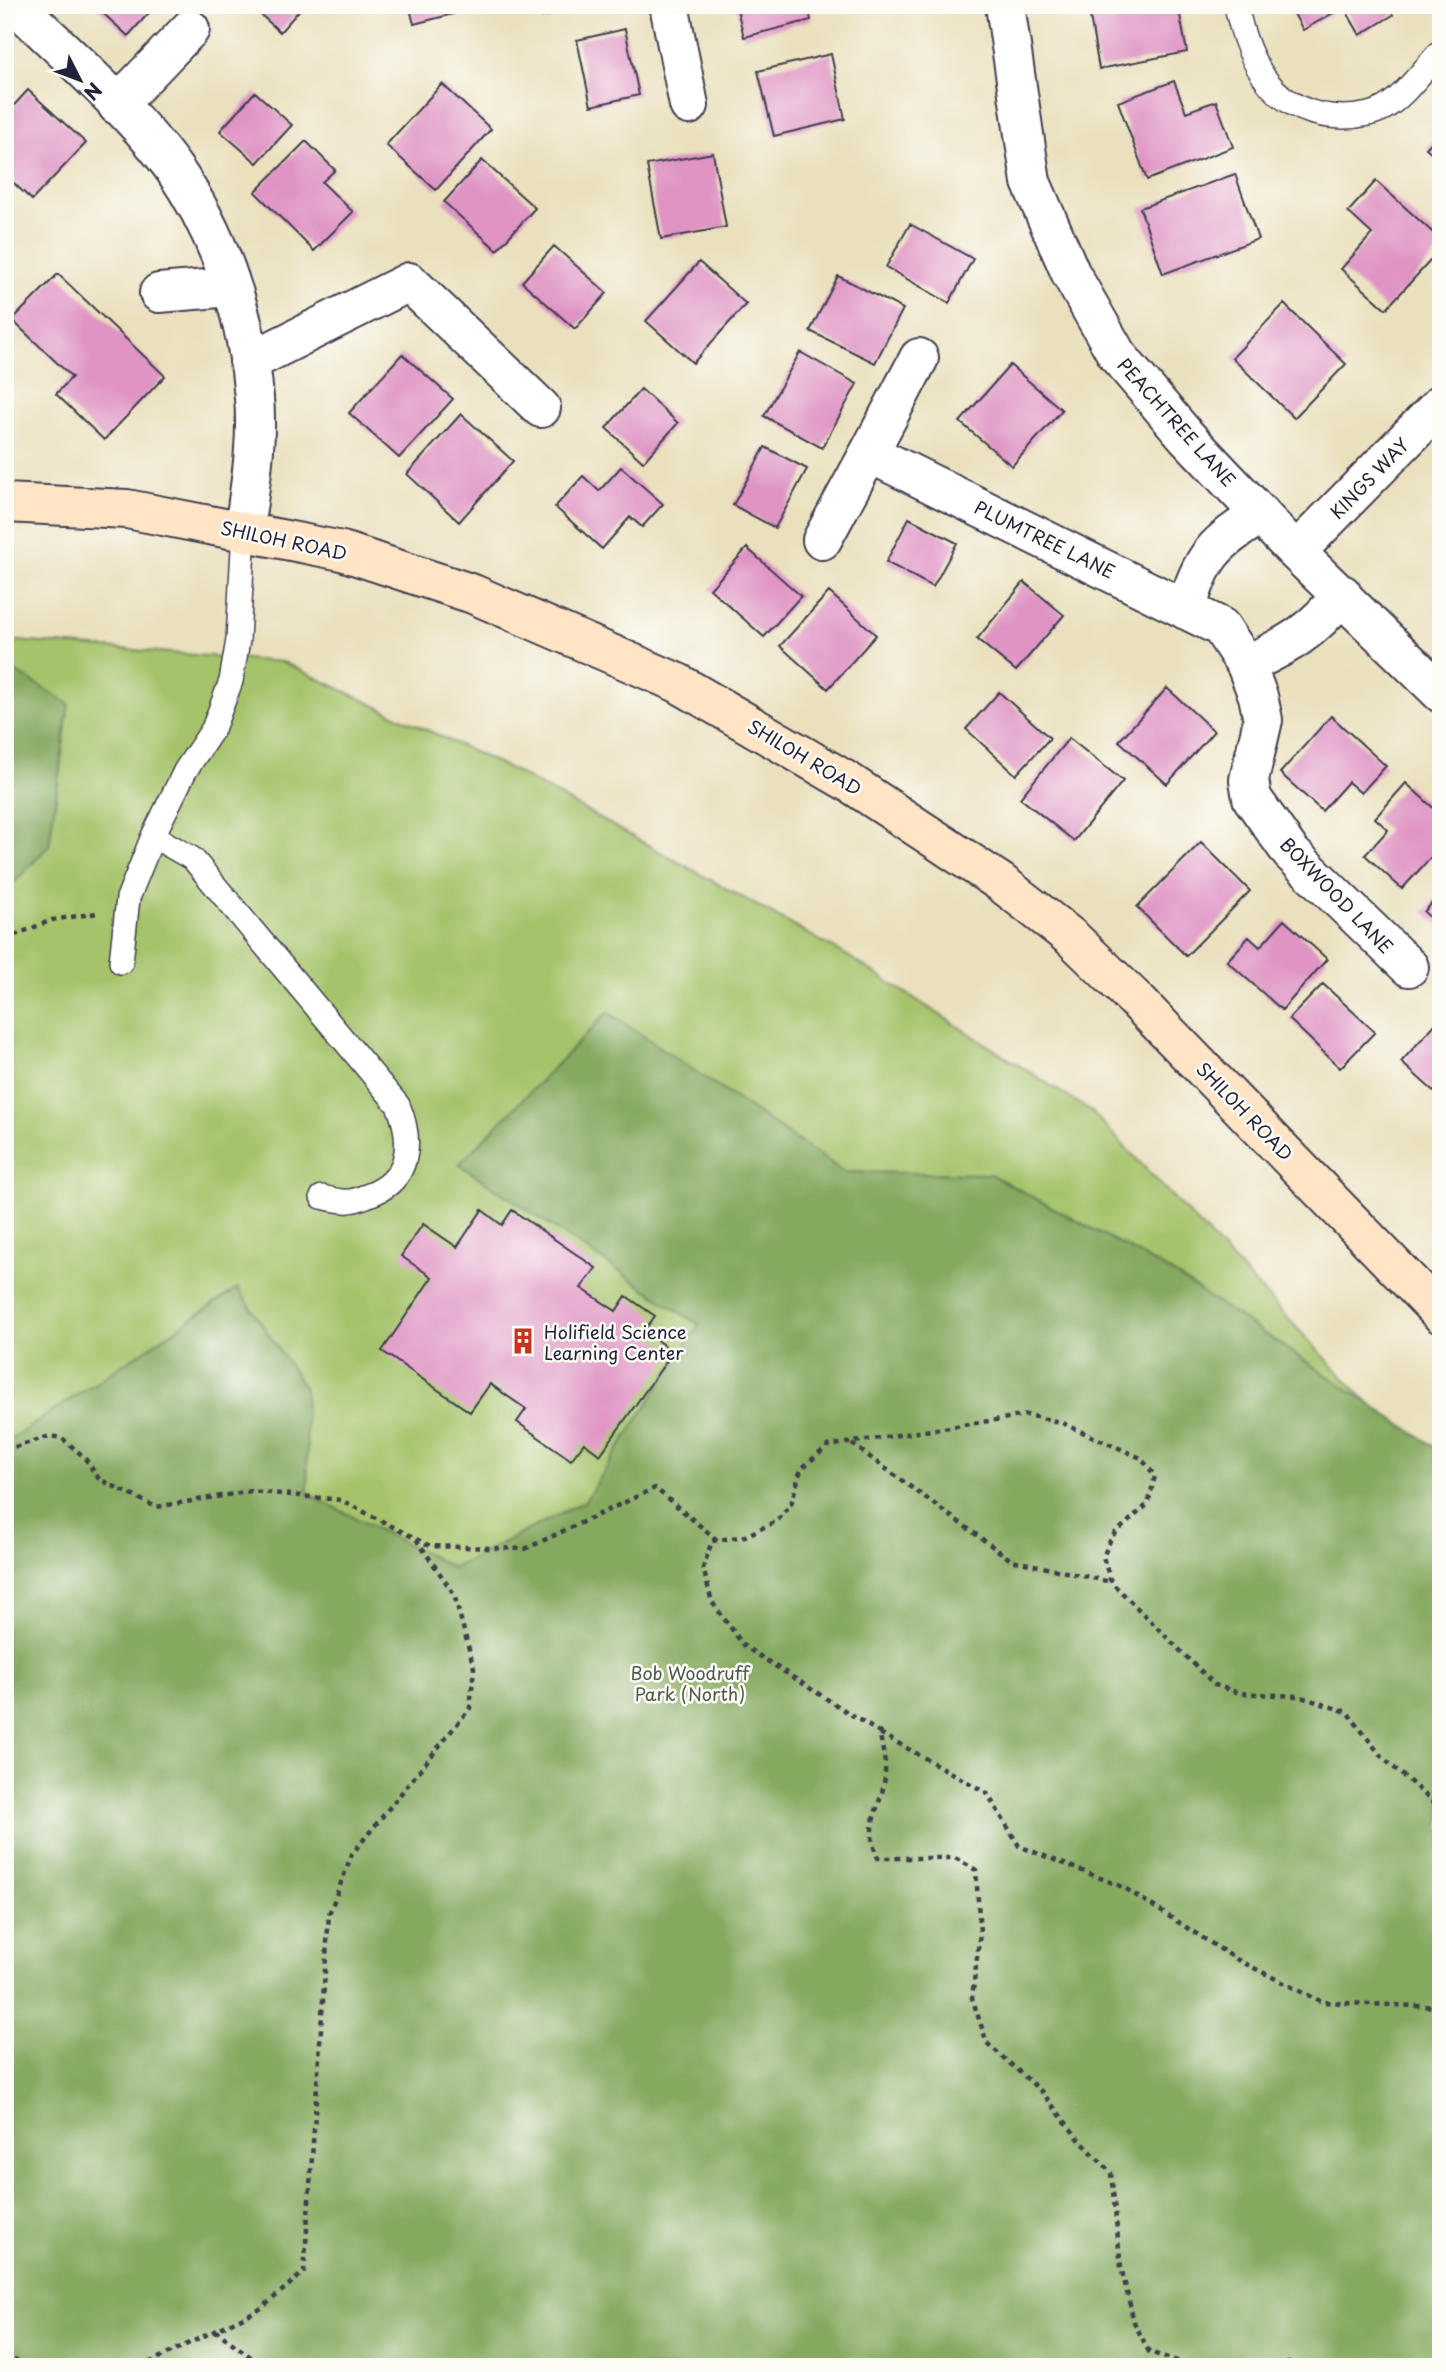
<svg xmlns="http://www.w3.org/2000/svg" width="1446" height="2372" font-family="'Playpen Sans',sans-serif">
<rect width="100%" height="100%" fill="#fdfcf7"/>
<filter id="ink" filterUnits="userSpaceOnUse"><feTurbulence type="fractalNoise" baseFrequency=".0143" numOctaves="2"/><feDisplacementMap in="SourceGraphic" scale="14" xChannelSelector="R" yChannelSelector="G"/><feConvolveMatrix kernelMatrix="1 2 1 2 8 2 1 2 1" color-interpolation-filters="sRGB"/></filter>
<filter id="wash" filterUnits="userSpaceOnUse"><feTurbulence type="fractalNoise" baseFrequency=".00686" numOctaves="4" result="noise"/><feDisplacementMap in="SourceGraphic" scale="28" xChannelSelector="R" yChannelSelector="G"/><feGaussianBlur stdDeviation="1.57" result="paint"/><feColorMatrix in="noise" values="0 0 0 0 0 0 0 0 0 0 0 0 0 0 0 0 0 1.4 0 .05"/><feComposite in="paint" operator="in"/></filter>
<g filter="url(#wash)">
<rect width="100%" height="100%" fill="#eae0bd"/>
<!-- green -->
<path fill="#a5c36b" stroke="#647253" stroke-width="2" d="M5 640 283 662 514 771 848 956 1092 1112 1441 1480V2367H5Z"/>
<!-- forest -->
<path fill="#84a95f" stroke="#53664d" stroke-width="2" d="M5 665 69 704 49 846 5 892Z
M608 1012 844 1172 990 1174 1165 1268 1441 1451V2367H5V1443L238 1288 305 1389 308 1494 454 1568 585 1501 699 1325 459 1164Z"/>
<g id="blocks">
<!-- building -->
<path fill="#df94c4" d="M94 5H156L128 36Z
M250 5H304L280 32Z
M409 5H483L484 6 414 24Z
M539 5H589V6L542 17Z
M736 5H808L811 20 744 37Z
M1088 5H1178L1187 52 1099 69Z
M1289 5H1387L1393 15 1360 35 1344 7 1303 30Z
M625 29 639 95 591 106 577 40Z
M831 54 845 119 774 136 758 71Z
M1174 81 1186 112 1216 101 1233 147 1147 180 1118 102Z
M442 84 491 129 436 190 386 145Z
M28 90 86 143 32 200 5 175V115Z
M255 92 292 125 257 163 220 131Z
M1441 132V161L1426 148Z
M306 141 335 170 322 182 353 212 314 251 255 192Z
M713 153 726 227 661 239 647 165Z
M482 160 535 208 497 250 444 202Z
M1235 174 1258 239 1163 274 1140 208Z
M1376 181 1441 240V249L1386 309 1341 269 1372 234 1348 212Z
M910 224 973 259 949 303 886 267Z
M554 246 607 293 575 329 522 282Z
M699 262 746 304 693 363 646 321Z
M58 274 165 376 104 440 56 394 72 377 12 320Z
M838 276 903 309 875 363 810 331Z
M1284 304 1346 364 1294 418 1232 358Z
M800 352 857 384 822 448 764 416Z
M402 354 453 399 399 458 349 413Z
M1010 365 1062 410 1012 466 960 422Z
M641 389 678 423 643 462 606 428Z
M461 414 513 461 459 522 407 474Z
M765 447 807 469 775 528 733 505Z
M621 467 663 504 642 527 630 517 602 549 555 507 583 476 599 491Z
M909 518 957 543 933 587 886 562Z
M747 548 801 596 764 637 710 589Z
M1024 582 1064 615 1016 671 977 639Z
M829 592 876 635 828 689 780 646Z
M1167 688 1214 731 1167 784 1119 741Z
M999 692 1050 738 1016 775 966 729Z
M1331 716 1386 766 1361 793 1348 782 1322 811 1280 773Z
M1069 738 1123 781 1074 841 1020 798Z
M1406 783 1441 815V846L1402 889 1365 855 1388 830 1375 818Z
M1201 842 1250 891 1186 956 1137 907Z
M1441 893V927L1424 912Z
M1284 920 1327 959 1282 1010 1227 961 1249 937 1260 947Z
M1323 984 1375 1032 1340 1068 1289 1019Z
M1436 1023 1441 1027V1098L1401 1062Z
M482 1210 502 1225 512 1210 596 1268 581 1288 616 1311 626 1296 655 1316 644 1331 673 1352 600 1455 584 1443 571 1460 517 1422 526 1409 490 1384 470 1412 382 1351 432 1277 401 1256 423 1224 457 1247Z"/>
</g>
</g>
<g filter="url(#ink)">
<use href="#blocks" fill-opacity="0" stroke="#403e4e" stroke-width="2"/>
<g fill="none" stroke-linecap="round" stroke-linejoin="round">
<!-- lane casing -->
<g stroke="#403e4e" stroke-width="26">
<path id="lane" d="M1236 5C1248 65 1275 116 1343 117 1357 117 1377 114 1389 105 1408 92 1424 68 1441 51
M153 836 185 771 213 729 231 681 238 640 244 530
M121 962 128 898 153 836 193 859 398 1105C413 1141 411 1180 369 1195 363 1197 355 1201 349 1201 340 1202 330 1199 322 1197"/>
</g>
<!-- street casing -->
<g stroke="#403e4e" stroke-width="42">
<path id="street" d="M16 5C67 55 133 112 174 169 220 235 248 319 254 398 258 442 250 486 244 530
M669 5 689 105
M1005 5 1031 182 1071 274 1117 355 1186 436 1296 552 1441 693
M117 105 190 29
M159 293 231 287
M919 358 869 453 1221 627 1246 665 1258 696 1263 720 1249 780 1252 798 1291 853 1409 967
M249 362 409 282 541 408
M822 540 869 453
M1296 552 1441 404
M1186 610C1203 554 1213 545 1261 514
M1246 665C1288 645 1313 632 1342 594"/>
</g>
<!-- secondary casing -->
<g stroke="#403e4e" stroke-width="42">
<path id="secondary" d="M5 503 127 509 342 551 473 594 678 683 850 783 1000 882 1072 938 1138 1002 1441 1314"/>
</g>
<!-- path -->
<path stroke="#403e4e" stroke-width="4.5" stroke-dasharray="5 5" stroke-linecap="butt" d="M5 939 52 920 98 913
M852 1444 1011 1560 1111 1582
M5 1450 50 1436 62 1438 84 1457 99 1479 156 1507 251 1491 341 1500 430 1546 525 1549 655 1488 717 1540
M880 1733 987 1793 1019 1846 1123 1887 1236 1959 1322 2002 1441 2007
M215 2330 264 2367
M5 2355 28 2367
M140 2367 262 2308 304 2272 329 1914 352 1854 470 1708 474 1668 454 1594 416 1539
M1197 2367 1149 2352 1134 2322 1121 2267 1111 2173 1077 2137 1042 2092 987 2043 972 1998 980 1933 976 1870 955 1858H878C861 1821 885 1805 885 1772 886 1759 881 1745 880 1733L744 1646 712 1602 703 1568 712 1541 745 1536 777 1521 791 1504 801 1469 828 1446 1027 1415 1060 1422 1141 1458 1155 1476 1148 1504 1112 1536 1103 1557 1111 1582 1215 1685 1239 1693 1298 1696 1347 1712 1382 1757 1441 1809
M1266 2367 1294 2362 1303 2367"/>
<!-- lane -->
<use href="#lane" stroke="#fff" stroke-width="23"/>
<!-- street -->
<use href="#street" stroke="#fff" stroke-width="38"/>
<!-- secondary -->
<use href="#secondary" stroke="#ffe4c6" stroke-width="38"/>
</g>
</g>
<!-- icons -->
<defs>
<g id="building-bare" transform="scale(2.1)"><path d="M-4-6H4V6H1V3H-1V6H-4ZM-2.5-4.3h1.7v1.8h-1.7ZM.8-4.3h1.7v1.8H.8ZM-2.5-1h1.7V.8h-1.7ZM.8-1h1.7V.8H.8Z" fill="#c8321e" stroke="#fdfcf7" stroke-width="2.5" paint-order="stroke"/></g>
</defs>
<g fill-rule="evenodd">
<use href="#building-bare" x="523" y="1341"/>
</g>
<g text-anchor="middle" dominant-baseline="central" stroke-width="5" stroke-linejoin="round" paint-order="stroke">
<!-- street labels -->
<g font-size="18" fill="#22223b" stroke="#fdfcf7">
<text transform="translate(1177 422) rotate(48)">PEACHTREE LANE</text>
<text transform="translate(1369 478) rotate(-46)">KINGS WAY</text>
<text transform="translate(1045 539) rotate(26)">PLUMTREE LANE</text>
<text transform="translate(284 540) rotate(12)">SHILOH ROAD</text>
<text transform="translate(805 757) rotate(31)">SHILOH ROAD</text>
<text transform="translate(1337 895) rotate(46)">BOXWOOD LANE</text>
<text transform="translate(1245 1111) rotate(46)">SHILOH ROAD</text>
</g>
<!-- poi labels -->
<g font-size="18" fill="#22223b" stroke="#fdfcf7" text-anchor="start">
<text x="544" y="1331">Holifield Science<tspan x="544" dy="21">Learning Center</tspan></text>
</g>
<!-- park labels -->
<g font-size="18" fill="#505a4c" stroke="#fdfcf7">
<text x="690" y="1672">Bob Woodruff<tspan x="690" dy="21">Park (North)</tspan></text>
</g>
</g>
<!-- margin -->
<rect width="1446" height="2372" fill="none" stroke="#fdfcf7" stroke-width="28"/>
<!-- north arrow -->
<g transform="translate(80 80) rotate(132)" stroke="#fdfcf7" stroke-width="5" paint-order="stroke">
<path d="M0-5L12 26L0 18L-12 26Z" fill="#22223b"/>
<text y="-10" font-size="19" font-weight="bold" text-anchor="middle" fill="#22223b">N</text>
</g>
</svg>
